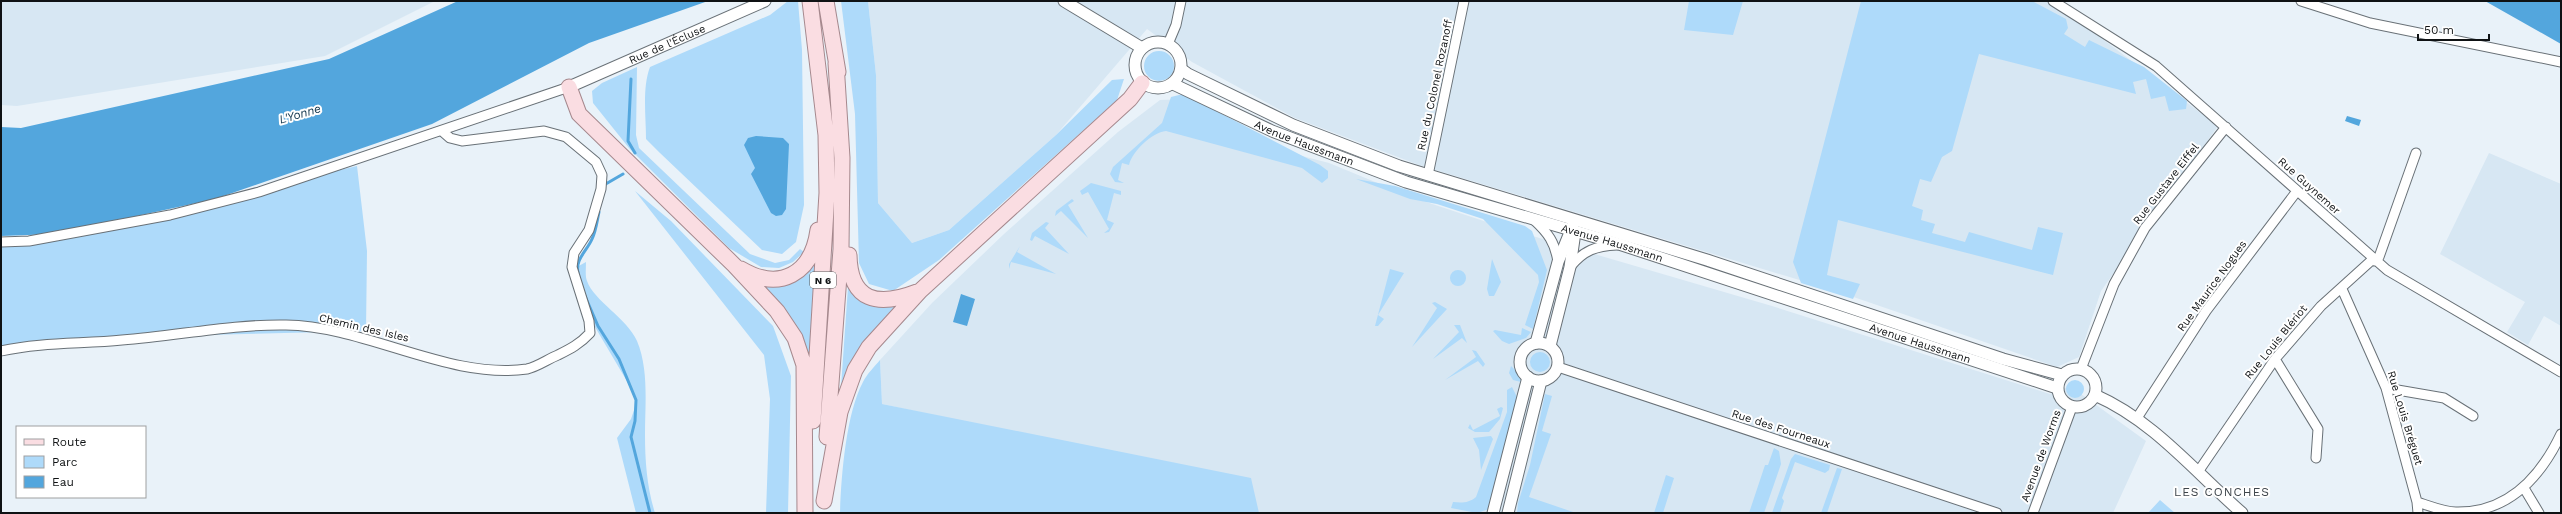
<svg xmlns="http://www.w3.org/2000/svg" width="2562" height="514" font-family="'Work Sans',sans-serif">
<rect width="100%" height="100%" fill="#e9f2f9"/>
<!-- built -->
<path fill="#d7e7f3" d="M1 1H435L325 56 17 106 1 105Z
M868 1H2052L2218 126 2101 291 2079 357 2057 367 1839 292 1419 165 1295 118 1192 62 1147 29 1056 135 949 230 912 243 878 203 876 75Z
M1188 99 1242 124 1274 144 1302 156 1329 163 1414 198 1502 227 1772 306 2050 394 2070 386 2146 441 2113 513H1259L948 418 882 404 880 360 932 303 1004 234 1118 132 1160 100Z
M2489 153 2561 184V326L2544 316 2528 345 2507 332 2525 302 2440 254Z"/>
<!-- green -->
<path fill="#aedafa" d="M788 1H798L802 50 804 205 796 242 782 254 762 250 660 153 646 139C646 117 642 88 650 67L770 15Z
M841 1H868L876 75 878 203 912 243 949 230 1056 135 1112 80 1124 79 1117 100 939 260 893 291 869 284 859 263 855 114Z
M1689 1H1743L1733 35 1684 30Z
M1861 1H2032L2066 19 2068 28 2064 34 2085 47 2089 40 2144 67 2187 101 2186 109 2169 111 2165 96 2151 99 2146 79 2133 82 2136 94 1979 54 1952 151 1942 157 1931 182 1920 179 1912 206 1923 210 1921 220 1935 224 1932 233 1965 242 1969 232 2032 250 2038 227 2063 233 2053 275 1838 220 1827 275 1860 284 1853 299 1801 283 1793 262Z
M1144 66a15 15 0 1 1 30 0a15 15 0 1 1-30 0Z
M637 67 636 135 639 148 750 254 775 263 789 260 800 249 804 252 793 262 779 268 761 267 729 248 629 148 593 103 592 91 602 83Z
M1179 95H1185L1320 165 1328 171V178L1322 183 1302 168 1166 131C1152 132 1132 152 1129 165L1122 163 1118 180 1124 183 1115 182 1110 174 1113 167 1162 123 1171 97Z
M357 166 367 251 366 331 124 337 1 354V239L41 240Z
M1356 179 1395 186 1525 226 1532 231 1547 270 1533 329 1525 325 1539 282 1538 275 1483 219 1437 204 1410 199Z
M1091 183 1121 191V195L1114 193 1107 220 1114 223 1109 232 1104 233 1109 229 1088 192 1082 195 1080 191Z
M635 191 671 221 773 326 791 376 788 513H766L770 399 764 355Z
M1072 199 1074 201 1068 205 1088 238 1061 211 1055 216 1056 211Z
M1046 222 1049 223 1045 228 1069 254 1035 236 1032 241 1030 240 1032 233Z
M1020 246 1017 252 1056 274 1011 262 1009 269V264Z
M1492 259 1501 282 1494 296H1489L1487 289Z
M586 262C586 268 585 276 587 281 594 301 627 318 637 341 649 370 645 404 645 435 645 461 647 488 655 513H636L617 438 631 419 636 404 631 388 595 327 575 268Z
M818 262 812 363 755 280 807 270Z
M1390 269 1404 273 1378 315 1384 319 1378 326H1375Z
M1450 278a8 8 0 1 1 16 0a8 8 0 1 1-16 0Z
M848 287 862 300 900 304 840 401Z
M1435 302 1447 309 1412 347 1437 308 1432 303Z
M1454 325H1460L1467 343 1462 338 1433 359 1459 332Z
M1522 328 1531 332 1526 338 1509 344 1502 341 1493 331 1495 330 1521 335Z
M1472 350 1476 351 1485 364 1483 367 1478 361 1445 380 1476 357Z
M1530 362a10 10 0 1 1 20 0a10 10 0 1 1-20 0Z
M880 360 882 404 1251 478 1259 513H840C841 478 846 413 863 382 867 374 874 367 880 360Z
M1511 366 1519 374 1521 382 1513 380 1509 373Z
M2066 389a9 9 0 1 1 18 0a9 9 0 1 1-18 0Z
M1512 387 1517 397 1489 509 1477 513 1451 508 1453 502C1462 503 1469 503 1476 497L1507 412V390Z
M1545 394 1552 396 1542 431 1551 434 1529 497 1576 513H1517L1518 503 1530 465Z
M1501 407 1503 408 1500 419 1489 432H1475L1468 428 1470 424 1473 430 1500 416 1497 409Z
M1491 436 1493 439 1481 470 1479 450 1473 438Z
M1774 448 1779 451 1781 464 1764 513H1749L1765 465H1768Z
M1795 454 1830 465 1829 470 1825 473 1795 462 1782 498 1784 501 1780 513H1772L1791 459Z
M1837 468 1842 469 1827 513H1821Z
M1666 475 1674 478 1663 513H1654Z
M2160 500 2175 513H2148Z"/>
<!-- water -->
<path fill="#53a6dd" d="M458 1H708L589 43 432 124 215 199 54 234 1 236V127L21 128 329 59Z
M2485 1H2561V44Z
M2347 116 2361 120 2359 126 2345 121Z
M756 136 783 138 789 144 786 209 782 215 776 216 771 213 751 174 755 168 744 145 748 138Z
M961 294 975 299 967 326 953 322Z"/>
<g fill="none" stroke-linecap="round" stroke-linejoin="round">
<!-- stream -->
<path stroke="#53a6dd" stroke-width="3" d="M631 79 628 141 635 153
M604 185 623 174
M578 273C575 259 587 251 592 239 596 231 597 221 599 212
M585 296 598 326 619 359 636 400 635 421 631 437 650 513"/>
<!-- minor casing -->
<g stroke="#697177" stroke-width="11">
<path id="minor" d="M2053 1 2156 66 2387 270 2561 372
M2301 1 2370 23 2561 62
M1168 44 1176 25 1181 1
M1428 175 1464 1
M1534 220C1548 233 1555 242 1558 262
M1 242 29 241 170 215 259 192 569 87
M2375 261 2379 257 2416 153
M1570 267C1584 250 1596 246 1617 245
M2342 289 2386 388 2417 502 2418 513
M1 351C41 342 82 344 122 340 177 336 231 324 286 325 366 326 448 380 527 369 537 367 548 359 558 355 570 349 580 344 590 333L589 321 572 267 574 253 589 230 601 189 602 175 596 162 566 137 544 131 462 141 450 138 442 131
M2275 359 2318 429 2316 458
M1558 367 1997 513
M2081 369 2114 284 2145 228 2226 127
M2386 388 2444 398 2473 416
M2137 418 2206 311 2297 191
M2198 472 2275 359 2321 306 2373 259
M2524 488 2539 513
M2417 502C2430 506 2444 512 2456 512 2508 513 2540 478 2561 434
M2033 513 2072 407"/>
</g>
<!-- tertiary casing -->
<g stroke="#697177" stroke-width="13">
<g id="tertiary">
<path d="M1064 1 1142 48"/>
<circle cx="1158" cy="65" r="23"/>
<path d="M1181 69 1188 74 1293 125 1399 166 1707 260 2003 359 2062 375"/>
<path id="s1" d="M1173 84 1272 131 1406 182 1619 244 2057 388"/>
<path id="s2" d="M569 87 765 1"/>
<circle cx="1539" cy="362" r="19"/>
<path d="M1536 343 1558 262 1573 225"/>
<path d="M1550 346 1570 267 1575 232"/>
<circle cx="2077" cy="388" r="19"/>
<path d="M2095 395C2154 421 2194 471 2242 513"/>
<path d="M1493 513 1528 377"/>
<path d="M1508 513 1541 381"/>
</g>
</g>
<!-- primary casing -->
<g stroke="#a5888d" stroke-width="17">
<path id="primary" d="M810 1 826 135 827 193 813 421
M826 1 838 72
M569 87 579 114 734 265 777 311 795 338 804 365 805 513
M849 255C850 302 878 307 917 292
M741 269C780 292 812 274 818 230
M827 437 841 249 842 158 836 63
M824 501 840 412 855 370 869 347 920 291 1130 99 1142 83"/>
</g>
<!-- minor -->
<use href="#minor" stroke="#fff" stroke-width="9"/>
<!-- tertiary -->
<use href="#tertiary" stroke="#fff" stroke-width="11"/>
<!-- primary -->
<use href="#primary" stroke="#fadde2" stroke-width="15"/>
</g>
<g text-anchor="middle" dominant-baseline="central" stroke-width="4" stroke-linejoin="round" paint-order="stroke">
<!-- shield labels -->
<rect fill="#fff" stroke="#57595a" stroke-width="1" x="810" y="272" width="26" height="16" rx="3"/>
<g font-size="10" font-weight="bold" fill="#0f1214">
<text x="823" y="280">N 6</text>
</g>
<!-- street labels -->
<g font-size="11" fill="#0f1214" stroke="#fff">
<text stroke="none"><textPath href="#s2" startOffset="107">Rue de l'Écluse</textPath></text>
<text transform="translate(1435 85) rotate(-78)">Rue du Colonel Rozanoff</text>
<text stroke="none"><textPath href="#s1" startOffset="144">Avenue Haussmann</textPath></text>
<text transform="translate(2166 184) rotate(-52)">Rue Gustave Eiffel</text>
<text transform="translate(2309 186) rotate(42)">Rue Guynemer</text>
<text stroke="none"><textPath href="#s1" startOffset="468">Avenue Haussmann</textPath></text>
<text transform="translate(2212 286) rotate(-54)">Rue Maurice Nogues</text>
<text transform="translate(364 328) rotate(13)">Chemin des Isles</text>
<text transform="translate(2276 342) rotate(-51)">Rue Louis Blériot</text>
<text stroke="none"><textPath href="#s1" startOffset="792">Avenue Haussmann</textPath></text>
<text transform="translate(2405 418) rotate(73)">Rue Louis Bréguet</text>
<text transform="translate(1781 429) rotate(18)">Rue des Fourneaux</text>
<text transform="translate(2041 456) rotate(-70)">Avenue de Worms</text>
</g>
<!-- water labels -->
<g font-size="12" font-style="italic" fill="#10344b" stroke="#fff">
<text transform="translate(300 114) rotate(-16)">L'Yonne</text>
</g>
<!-- neighbourhood labels -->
<g font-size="12" letter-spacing="1" fill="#3e454b" stroke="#fff">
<text x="2222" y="492">LES CONCHES</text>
</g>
</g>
<!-- border -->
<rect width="2562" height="514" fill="none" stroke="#0f1214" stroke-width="4"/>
<!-- legend -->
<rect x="16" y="426" width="130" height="72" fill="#ffffff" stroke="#9fa0a1"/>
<rect x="24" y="439" width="20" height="6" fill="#fadde2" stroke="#9fa0a1"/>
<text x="52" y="446" font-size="12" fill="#0f1214">Route</text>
<rect x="24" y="456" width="20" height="12" fill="#aedafa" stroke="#9fa0a1"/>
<text x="52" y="466" font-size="12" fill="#0f1214">Parc</text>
<rect x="24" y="476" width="20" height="12" fill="#53a6dd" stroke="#9fa0a1"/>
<text x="52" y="486" font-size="12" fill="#0f1214">Eau</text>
<!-- scale -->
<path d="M2418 34v6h71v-6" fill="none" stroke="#0f1214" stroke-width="2"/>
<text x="2424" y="34" font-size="12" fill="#0f1214" stroke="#ffffff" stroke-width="3" paint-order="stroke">50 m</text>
</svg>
